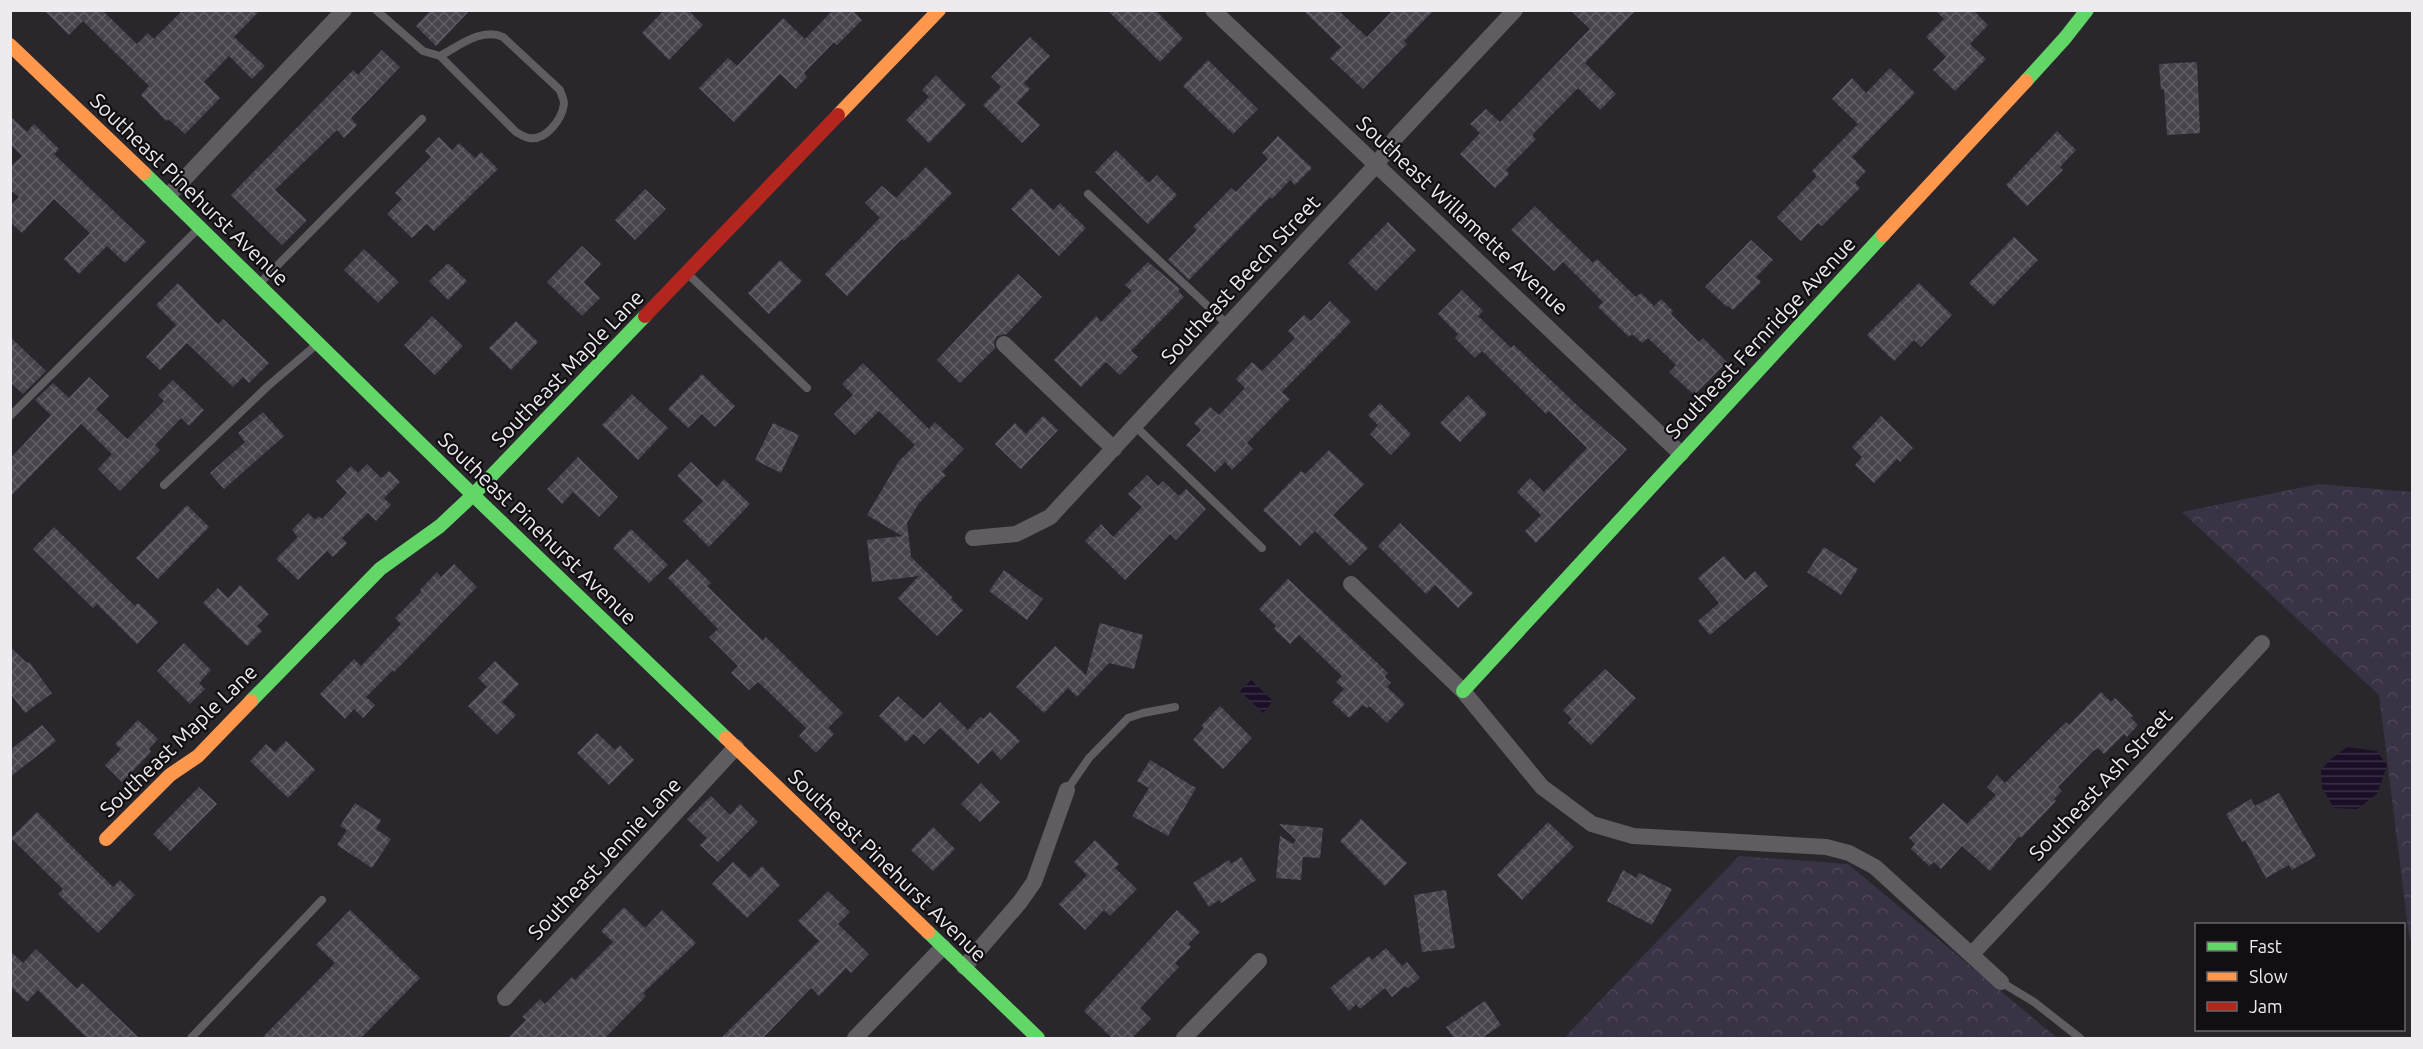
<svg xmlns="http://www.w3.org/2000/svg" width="2423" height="1049" font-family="Ubuntu,sans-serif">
<defs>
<pattern id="forest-crowns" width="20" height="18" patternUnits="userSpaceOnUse" patternTransform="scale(1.5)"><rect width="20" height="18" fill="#3a3245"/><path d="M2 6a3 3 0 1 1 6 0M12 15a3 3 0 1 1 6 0" fill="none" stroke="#4d4657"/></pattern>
<pattern id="water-rules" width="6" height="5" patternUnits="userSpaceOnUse" patternTransform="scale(1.5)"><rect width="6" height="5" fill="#1a0f27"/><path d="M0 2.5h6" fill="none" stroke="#3c3247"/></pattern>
<pattern id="building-cross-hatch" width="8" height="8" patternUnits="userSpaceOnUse" patternTransform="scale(1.5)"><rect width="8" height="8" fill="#47444c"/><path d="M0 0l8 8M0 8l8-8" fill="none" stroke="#625f66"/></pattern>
</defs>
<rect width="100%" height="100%" fill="#29272c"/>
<!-- forest -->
<path fill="url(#forest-crowns)" d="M2319 484 2412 492V943L2409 936 2379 695 2182 512Z
M1739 856 1848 864 2057 1038H1568L1566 1036Z"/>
<!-- water -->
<path fill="url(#water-rules)" d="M1251 680 1273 701 1263 713 1240 691Z
M2347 747 2377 751 2387 765 2377 794 2357 809 2334 808 2322 788 2321 770 2331 759Z"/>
<!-- building -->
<path fill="url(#building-cross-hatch)" d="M44 10H102L137 44 148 33 154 39 183 10H260L234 37 265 66 252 79 229 56 204 82 220 98 185 134 168 119 166 121 141 95 149 86 83 21 69 35Z
M431 10H470L436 46 416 26Z
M664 10H688L703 25 669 60 642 33Z
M833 10H852L862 20 837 45 834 42 804 73 807 77 796 89 780 74 734 122 699 88 728 58 737 66 783 18 805 39Z
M1107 10H1155L1183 38 1160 62Z
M1303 10H1338L1367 37 1393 10H1434L1404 41 1407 44 1363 89 1330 58 1341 47Z
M1570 10H1636L1585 63 1616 94 1600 110 1578 88 1532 135 1536 139 1506 170 1509 174 1495 188 1460 154 1480 133 1470 124 1486 109 1500 122 1590 29Z
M1935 10H1973L1988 25 1970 44 1986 59 1955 91 1933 70 1946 57 1926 37 1944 19Z
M1030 37 1050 56 1024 83 1030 89 1017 103 1040 125 1022 143 983 105 1001 87 991 77Z
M382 50 400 67 351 118 357 125 344 138 337 130 275 190 307 220 282 245 231 195 353 70 358 75Z
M1208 60 1258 109 1233 134 1183 86Z
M2197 62 2200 133 2167 135 2164 89 2161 90 2159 64Z
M1890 68 1915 93 1852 157 1866 171 1855 183 1860 188 1822 226 1818 223 1801 241 1777 217 1817 176 1812 171 1858 124 1832 99 1852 78 1866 93Z
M936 75 966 105 929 143 906 120 929 97 922 90Z
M10 116 27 132 34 124 59 149 54 154 146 242 125 263 107 246 79 274 64 259 90 233 54 199 22 233 10 222V206L19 197 10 190V167L22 156 10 144Z
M2057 131 2076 150 2060 167 2063 170 2027 206 2006 185Z
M1278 136 1312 168 1295 185 1290 180 1272 199 1270 197 1189 280 1168 260 1197 230 1193 227 1231 188 1236 192 1268 159 1262 153Z
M439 137 452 150 459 143 475 158 481 152 498 169 434 231 427 224 412 238 387 214 402 199 395 193 431 157 425 151Z
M1116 150 1149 183 1157 175 1177 195 1148 224 1095 172Z
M926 167 952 193 904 241 902 239 847 296 825 274 880 218 865 203 882 186 896 198Z
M1031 188 1053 210 1060 203 1086 228 1059 256 1011 209Z
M645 189 666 209 635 240 615 220Z
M1535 206 1593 263 1597 259 1636 297 1641 293 1654 306 1661 299 1673 311 1671 314 1699 342 1703 338 1727 362 1694 395 1669 372 1676 365 1648 338 1642 343 1632 334 1629 337 1598 307 1603 302 1563 262 1554 271 1511 230Z
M1388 222 1416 250 1376 291 1348 263Z
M2014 237 2038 260 1993 306 1969 283Z
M1751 240 1773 260 1756 277 1761 282 1733 310 1728 306 1727 307 1705 287Z
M582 246 601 264 584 282 600 298 582 316 547 282Z
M364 249 399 282 378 303 344 270Z
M780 260 802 281 769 314 748 293Z
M1148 262 1180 289 1178 291 1184 297 1131 351 1138 357 1120 375 1106 362 1081 387 1054 360 1096 316 1101 322 1132 291 1125 285Z
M448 263 467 281 448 300 429 281Z
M1018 274 1042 297 1007 334 997 336 994 342 995 348 960 383 937 360Z
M178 283 218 324 223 319 269 363 249 383 243 377 233 387 187 343 160 370 146 357 176 325 156 305Z
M1919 283 1952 315 1921 347 1914 340 1894 361 1867 335Z
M1462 290 1483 311 1478 316 1511 348 1514 345 1580 408 1627 449 1536 543 1525 531 1541 515 1517 492 1530 478 1544 492 1587 448 1549 411 1546 414 1482 351 1475 358 1455 338 1458 334 1438 314Z
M1330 301 1351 322 1282 392 1290 399 1247 443 1253 449 1232 470 1225 462 1215 472 1186 445 1201 430 1194 423 1210 407 1219 415 1245 388 1236 379 1252 362 1262 371 1295 338 1288 331 1304 315 1311 321Z
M432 316 463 346 435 375 404 345Z
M516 321 538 342 511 370 489 348Z
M10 337 46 371 23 394 10 382Z
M863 363 929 429 935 422 964 449 942 472 946 475 919 503 907 523 911 557 953 598 951 599 963 610 937 636 898 598 919 576 872 582 867 540 902 536 867 515 899 461 915 445 879 411 855 435 834 414 853 395 842 384Z
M702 374 735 406 715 427 702 414 688 428 668 409Z
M89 377 109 396 96 409 127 439 164 401 158 395 173 380 204 410 189 426 181 418 155 445 160 450 120 491 98 469 112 454 81 424 10 497V459L51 415 35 400 53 383 69 398Z
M632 394 668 428 638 460 602 425Z
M1468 395 1487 414 1460 442 1440 423Z
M1380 403 1411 434 1391 455 1370 434 1378 425 1368 415Z
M263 412 284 436 224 489 210 473 245 442 238 433Z
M1043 416 1058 430 1021 469 995 444 1015 423 1026 434Z
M1881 416 1913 448 1900 462 1897 459 1874 483 1855 465 1862 457 1852 447Z
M773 423 799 435 781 473 755 460Z
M1329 450 1364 484 1333 515 1368 548 1350 566 1315 531 1300 546 1263 510 1301 471 1305 474Z
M578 457 618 497 599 517 573 492 562 504 547 489Z
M691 462 717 487 724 479 750 504 709 547 683 521 703 501 677 476Z
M367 464 381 478 389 471 400 482 384 498 391 505 376 521 368 513 342 538 347 543 333 557 327 551 298 580 276 559 298 537 292 530 308 513 315 520 319 516 322 519 347 493 336 481 351 466 358 473Z
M1147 475 1158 486 1163 481 1179 496 1186 489 1206 509 1176 540 1170 534 1125 580 1085 541 1101 524 1113 537 1142 507 1128 494Z
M187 505 209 527 158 579 136 558Z
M1400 523 1473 593 1458 608 1435 585 1426 594 1378 546Z
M54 527 135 606 138 603 158 622 137 644 97 604 93 608 33 549Z
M631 529 668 565 649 583 613 548Z
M1824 547 1858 569 1841 595 1807 572Z
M1724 556 1745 580 1755 571 1768 586 1710 635 1698 621 1719 603 1698 578Z
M687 559 711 583 707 586 763 641 766 637 843 713 828 728 834 734 816 753 799 736 806 728 758 682 749 690 731 673 738 666 709 637 718 629 668 578Z
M454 564 477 587 394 672 393 670 366 697 375 705 363 718 354 709 345 719 320 694 354 659 361 666 401 624 395 618 421 592 420 590 437 572 441 577Z
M1004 570 1043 599 1027 620 989 591Z
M1288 579 1388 673 1385 677 1391 683 1387 687 1405 704 1387 723 1369 706 1367 708 1363 705 1349 718 1332 702 1344 689 1336 682 1342 676 1299 635 1290 644 1274 629 1276 626 1259 609Z
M240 585 269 614 257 626 262 631 247 646 203 603 218 588 228 598Z
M1100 623 1143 635 1134 669 1109 663 1077 697 1068 688 1044 713 1016 687 1055 646 1086 675Z
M184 643 211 670 199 683 205 689 190 704 157 671Z
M10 647 27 663 29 662 52 693 25 713 10 693Z
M495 661 519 684 502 702 516 715 497 735 468 706 487 687 478 678Z
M1605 669 1636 698 1591 745 1568 723 1572 719 1563 710Z
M2101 692 2111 702 2115 698 2133 716 2131 718 2138 725 2127 737 2124 734 2104 754 2098 748 2093 751 2058 787 2062 791 2054 799 2056 801 2021 838 2019 836 1990 871 1962 846 1941 869 1934 862 1929 866 1911 849 1915 844 1909 838 1943 803 1967 824 1996 795 1987 787 1997 775 2005 783 2066 722 2069 725Z
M898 696 923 719 940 702 968 730 980 717 983 719 990 712 1020 741 1001 760 992 750 978 764 940 728 924 744 914 734 906 742 879 716Z
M1220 706 1252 738 1223 769 1193 740 1204 728 1201 726Z
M138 720 158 739 149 749 151 752 122 782 105 765 121 749 115 744Z
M42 725 56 741 10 777V750Z
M597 733 615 750 620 745 634 760 609 785 577 753Z
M286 741 315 770 288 798 250 761 266 744 275 752Z
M1150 760 1196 788 1168 836 1132 816 1149 788 1137 781Z
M981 783 1000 802 980 822 961 804Z
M199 787 217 804 170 851 153 834Z
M2279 793 2316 856 2292 870 2289 865 2266 878 2245 840 2242 842 2226 814 2251 799 2255 806Z
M711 796 730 815 740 804 758 822 718 862 700 845 707 838 687 819Z
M355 803 381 820 376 829 391 839 372 868 337 845 347 830 340 826Z
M37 812 113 887 120 880 135 895 98 933 58 894 63 889 11 838Z
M1361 819 1407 863 1385 886 1340 841Z
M1548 822 1574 847 1522 900 1497 875Z
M1279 824 1323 828 1320 858 1303 857 1301 880 1276 878 1280 836 1293 844 1296 840Z
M933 827 955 849 933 871 911 850Z
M1095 840 1119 864 1115 868 1137 889 1110 916 1104 910 1085 930 1059 904 1087 875 1074 862Z
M1241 857 1256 880 1221 903 1219 900 1209 907 1193 883 1229 860 1231 864Z
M733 862 750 878 762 866 780 885 747 918 712 884Z
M1623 870 1636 878 1639 873 1672 889 1652 925 1607 901Z
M1446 890 1455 948 1422 952 1414 895Z
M828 891 850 912 838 924 869 954 851 973 846 968 819 996 811 988 763 1038H721L819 941 798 921Z
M624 907 645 928 662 910 696 943 643 993 646 996 605 1038H508L526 1020 522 1017 540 999 545 1004 572 977 575 980 613 942 601 931Z
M350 910 420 978 361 1038H262L335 963 316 945Z
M1177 910 1200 932 1188 944 1191 947 1175 963 1179 967 1140 1008 1151 1019 1132 1038H1112L1084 1011Z
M1386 948 1402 966 1407 962 1420 978 1408 988 1405 986 1392 997 1385 988 1360 1009 1356 1004 1349 1011 1330 988 1369 956 1372 960Z
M36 949 77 989 82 983 139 1038H87L38 990 27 1002 10 986V951L23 963Z
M1485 1001 1501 1025 1482 1038H1454L1446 1027Z"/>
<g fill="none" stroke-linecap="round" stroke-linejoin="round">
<!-- lane -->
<path stroke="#5f5d62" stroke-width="8" d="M376 10 423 51 440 56 516 132C520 134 524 137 529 138 546 141 562 119 564 104 564 99 561 94 560 90L503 37C482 27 459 46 440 56
M1088 194 1228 325
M688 274 807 388
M260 283 422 119
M10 416 198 229
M1135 426 1262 548
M164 485 268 386 316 345
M1067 790 1089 758 1128 718 1143 713 1175 707
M2001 982 2034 1002 2080 1038
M191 1038 322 900"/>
<!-- street -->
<path stroke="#5f5d62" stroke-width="16" d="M1213 10 1681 454
M168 196 344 10
M1004 344 1114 449
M973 538 1016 534 1050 517 1377 164 1396 137 1515 10
M1351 584 1463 691 1542 787 1592 824 1633 836 1826 847 1849 853 1875 867 2001 982
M1972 954 2262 643
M964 967 1020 902 1034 882 1067 790
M505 998 736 747
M855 1038 943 947
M1184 1038 1259 961"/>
<!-- fast -->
<path stroke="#63d668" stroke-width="14" d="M2026 81 2065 38 2087 10
M144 173 473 495 726 738
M1463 691 1883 235
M251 701 380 569 440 526 473 495 645 316
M928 932 1038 1038"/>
<!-- slow -->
<path stroke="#ff974d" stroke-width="14" d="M10 45 144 173
M838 115 939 10
M1883 235 2026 81
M726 738 928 932
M106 839 170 775 198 756 251 701"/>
<!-- jam -->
<path stroke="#b3261e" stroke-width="14" d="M645 316 838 115"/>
</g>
<g text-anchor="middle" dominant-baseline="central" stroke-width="4.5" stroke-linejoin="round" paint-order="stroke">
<!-- street labels -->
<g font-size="21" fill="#edebf0" stroke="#110f13">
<text transform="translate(190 189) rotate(44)">Southeast Pinehurst Avenue</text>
<text transform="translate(1463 215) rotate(43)">Southeast Willamette Avenue</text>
<text transform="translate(1240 279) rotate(-47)">Southeast Beech Street</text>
<text transform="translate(1760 337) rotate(-47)">Southeast Fernridge Avenue</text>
<text transform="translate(567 368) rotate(-46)">Southeast Maple Lane</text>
<text transform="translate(538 528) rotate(44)">Southeast Pinehurst Avenue</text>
<text transform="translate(178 740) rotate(-44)">Southeast Maple Lane</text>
<text transform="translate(2100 784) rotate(-47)">Southeast Ash Street</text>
<text transform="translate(604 858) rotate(-47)">Southeast Jennie Lane</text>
<text transform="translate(888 865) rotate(44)">Southeast Pinehurst Avenue</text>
</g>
</g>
<!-- border -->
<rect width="2423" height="1049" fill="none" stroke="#edebf0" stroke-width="24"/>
<!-- legend -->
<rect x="2195" y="923" width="210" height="108" fill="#110f13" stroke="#69676b" stroke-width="1.5"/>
<rect x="2207" y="942" width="30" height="9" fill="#63d668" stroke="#69676b" stroke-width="1.5"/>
<text x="2249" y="953" font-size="18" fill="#edebf0">Fast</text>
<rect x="2207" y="972" width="30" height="9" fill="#ff974d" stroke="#69676b" stroke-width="1.5"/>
<text x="2249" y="983" font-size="18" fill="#edebf0">Slow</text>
<rect x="2207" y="1002" width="30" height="9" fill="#b3261e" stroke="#69676b" stroke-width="1.5"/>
<text x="2249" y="1013" font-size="18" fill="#edebf0">Jam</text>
</svg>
